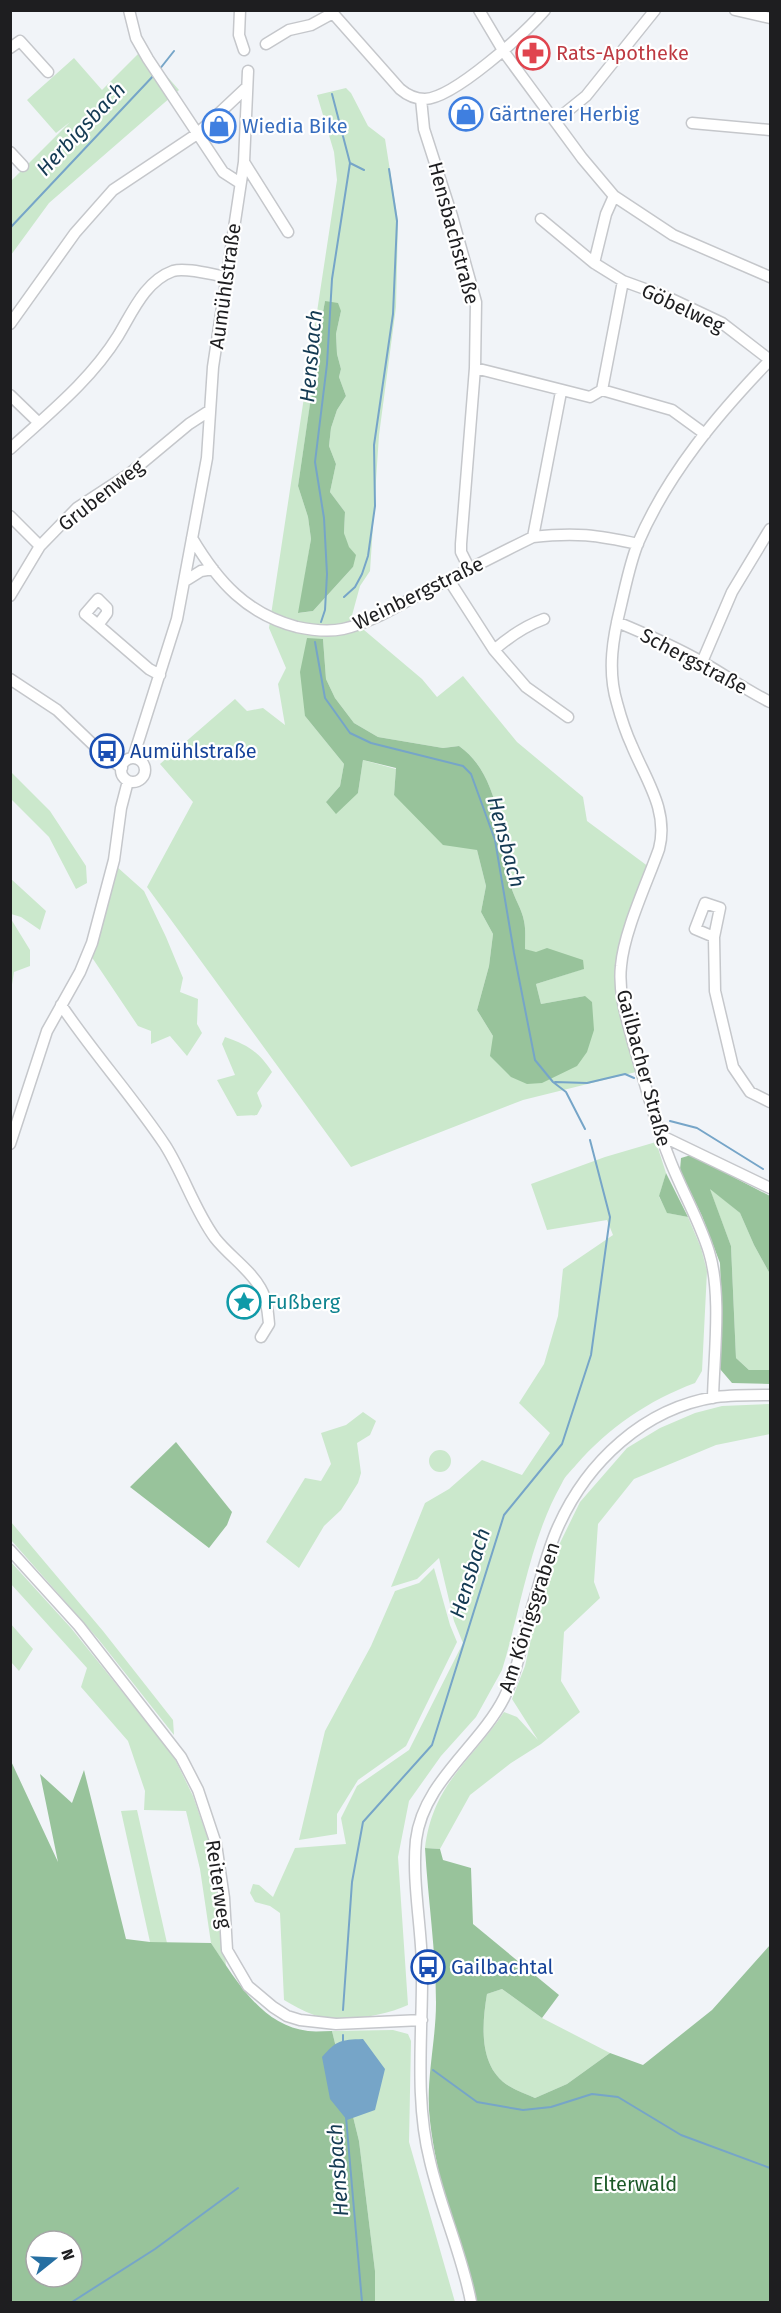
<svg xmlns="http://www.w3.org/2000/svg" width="781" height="2313" font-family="'Fira Sans',sans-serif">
<rect width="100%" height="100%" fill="#f1f4f8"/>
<!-- green -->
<path fill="#cbe8cc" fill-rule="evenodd" d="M143 49 179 90 49 203 11 255 10 182 70 122 56 133 27 100 74 58 102 90Z
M346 88 351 93 368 126 385 139 398 221 396 307 379 435 370 571 360 586 351 619 422 679 437 697 463 676 517 742 583 797 587 821 649 867 616 982 636 1072 523 1100 351 1167 147 887 193 802 160 764 235 699 247 711 263 708 285 725 278 684 286 668 269 628 337 180 334 152 317 95ZM325 301 341 311 336 334 337 354 341 369 339 377 346 396 337 410 331 428 329 446 336 464 330 492 345 512 344 533 353 567 313 611 299 613 311 539 308 517 298 486 311 398 318 379 315 356ZM323 639 326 679 335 698 354 723 378 737 443 748 459 746C500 774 502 841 511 886 514 898 522 909 524 921 526 930 525 940 525 949L583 969 536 984 541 1004 585 996 493 1036 477 1010 489 966 493 934 481 912 486 886 477 850 394 795 396 769 363 760 358 793 326 802 340 786 344 764 305 716Z
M10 771 50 811 86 866 87 883 76 889 49 837 11 799Z
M116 866 144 891 166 937 183 978 180 992 198 999 197 1024 202 1033 187 1056 170 1036 151 1044V1031L138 1026 91 956Z
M10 878 46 911 40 930 21 917 11 914Z
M11 919 30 950V966L14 972 11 991Z
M225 1037C248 1045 259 1052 272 1072L257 1093 262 1106 257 1115 237 1116 217 1080 235 1075 222 1044Z
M656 1142 666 1173 659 1197 668 1213 688 1217 701 1248 707 1271 702 1371 695 1383C649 1400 608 1428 576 1465 571 1471 565 1476 562 1483 530 1539 521 1608 502 1670L476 1717 441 1756 409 1801 398 1857 408 2005C384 2016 340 2024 314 2015 303 2011 293 2005 284 2000L280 1913 270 1906 255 1902 250 1893 253 1884 259 1885 273 1897 295 1848 346 1844 341 1818 357 1786 409 1750 463 1643 454 1621 439 1558 417 1579 391 1587 425 1503 449 1489 482 1460 522 1475 550 1433 519 1403 544 1364 558 1316 563 1269 613 1235 607 1220 547 1230 531 1184 605 1157Z
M709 1187 740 1213 754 1245 770 1274V1370H749L736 1358 731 1246Z
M770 1404V1434L716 1445 634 1479 598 1524 594 1582 600 1598 564 1632 561 1681 580 1712 541 1744 511 1763 470 1795 440 1849 425 1848C433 1783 471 1762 504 1712L517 1717 538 1740 512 1699 525 1666 537 1612 558 1547 580 1502 627 1448 660 1428 695 1413 722 1406Z
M363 1412 376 1421 370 1435 357 1443 361 1473 358 1483 341 1510 324 1526 299 1568 266 1542 305 1478 321 1481 331 1464 321 1433 346 1425Z
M429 1461a11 11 0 1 1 22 0a11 11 0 1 1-22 0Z
M11 1522 103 1631 173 1720 174 1735 99 1640 11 1540Z
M10 1561 71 1628 173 1755 193 1796 210 1845 221 1912 226 1966 211 1943 200 1869 186 1811 144 1810 145 1791 128 1741 81 1687 87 1668 11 1584Z
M434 1568 450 1625 457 1642 406 1746 358 1780 337 1814V1834L299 1840 325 1731 371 1646 395 1591 419 1583Z
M10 1623 33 1649 19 1671 11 1662Z
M137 1810 167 1943 150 1942 121 1811Z
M502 1989 542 2018 610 2053 567 2084 535 2098C527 2094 517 2091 509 2086 478 2067 482 2024 487 1994Z
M393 2030 408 2034 411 2041 409 2142 455 2302H375V2271L359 2141 332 2031Z"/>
<!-- forest -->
<path fill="#98c39b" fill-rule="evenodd" d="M325 301 338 303 341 311 336 334 337 354 341 369 339 377 346 396 337 410 331 428 329 446 336 464 330 492 345 512 344 533 349 547 356 555 353 567 313 611 298 613 311 539 308 517 298 486 311 397 318 379 315 356Z
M307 638 323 639 326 679 335 698 354 723 378 737 443 748 459 746C500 774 502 841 511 886 514 898 522 909 524 921 526 930 525 940 525 949L536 952 547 948 583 960 584 969 536 984 541 1004 585 996 592 1002 594 1030 587 1052 577 1066 542 1083 527 1084 511 1077 490 1056 493 1036 477 1010 489 966 493 934 481 912 486 886 477 850 443 845 394 795 396 768 363 760 358 793 336 814 326 802 340 786 344 764 305 716 300 672Z
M691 1155 770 1196V1274L754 1245 740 1213 710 1189 731 1246 736 1358 749 1370H770V1384L732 1383 720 1369 722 1316 720 1263 702 1216 680 1170 681 1158Z
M666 1173 688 1217 667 1213 659 1196Z
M176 1442 232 1512 227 1525 209 1548 130 1487Z
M10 1759 58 1862 40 1774 72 1803 84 1770 126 1939 150 1942 211 1943C235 1978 261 2026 308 2031 316 2032 324 2031 332 2031L359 2141 375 2271V2302H11ZM36 2241H72V2277H36Z
M425 1848 440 1849 443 1860 471 1868 473 1924 559 1995 542 2018 502 1989 487 1994C482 2024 478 2067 509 2086 517 2091 527 2094 535 2098L567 2084 610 2053 643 2065 712 2010 770 1945V2302H476C459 2243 437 2183 430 2121 425 2082 436 2042 436 2003 436 1951 428 1900 425 1848Z"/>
<!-- water -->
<path fill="#76a5c8" d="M363 2039 385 2069 375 2110 347 2120 330 2099 322 2057C337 2040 340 2040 363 2039Z"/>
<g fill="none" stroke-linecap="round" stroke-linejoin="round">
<!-- stream -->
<path stroke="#76a5c8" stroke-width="2" d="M159 70 174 51
M350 163 364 170
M10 228 155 74
M344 597 355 587 362 574 368 556 375 506 374 445 393 314 397 221 389 169
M321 622 325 610 327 574 324 518 315 462 327 364 332 279 350 163 332 94
M315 642 325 698 350 733 371 743 463 766 471 774 495 840 514 953 535 1060 553 1082 566 1092 585 1129
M555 1082 587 1083 625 1074 634 1078
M670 1121 697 1128 763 1169
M343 2010 352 1882 363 1822 432 1745 504 1515 562 1444 591 1355 610 1217 590 1140
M343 2035V2042
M433 2070 477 2102 523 2110 551 2107 592 2094 618 2097 681 2135 770 2168
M346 2117 362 2302
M72 2302 155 2249 238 2188"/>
<!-- minor casing -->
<g stroke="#c5c7cb" stroke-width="13">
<path id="minor" d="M129 10 136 38 148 59 223 172 240 183
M240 10 239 35 244 50
M330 10 400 89C407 95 415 99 425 99 454 98 525 33 545 10
M479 10 504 52 582 158 614 196 673 235 770 277
M735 10 770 18
M266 44 289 30 311 25 333 13
M10 48 20 41 48 72
M421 99 424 129 452 216 476 302 475 368 461 544V552L469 568
M555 121 586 96 655 10
M692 123 770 130
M10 152 23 166
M244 162 288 232
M541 219 594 263
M623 281 667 297 722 323 770 360C718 414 668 473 638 543 630 563 626 584 621 605 613 637 607 670 617 703 621 718 626 733 632 746 646 780 669 811 659 849 647 883 624 931 621 966 618 993 627 1020 634 1046 645 1083 654 1120 668 1155 680 1188 699 1219 709 1252 722 1294 714 1354 713 1398
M10 324 75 233 113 190 197 134 247 87
M475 368 590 397 602 390 672 410 705 434
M602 390 623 281 594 263 606 214 614 196
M10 395 39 423
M10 449C48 414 90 381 118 336 132 313 145 281 173 271 186 267 213 275 227 277
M10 516 40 546
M533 537 561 392
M192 538C218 582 247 614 297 627 311 630 329 632 343 629 370 623 394 608 418 595 456 576 494 556 533 537 575 532 597 535 638 544
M449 580 494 650 526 687 568 717
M185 581 201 571 213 569
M10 596 40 546 77 508 129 474 189 424 209 411
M617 622C646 634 674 646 702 662 725 675 746 690 770 702
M98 625 85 614 98 599 107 608V613L98 625 149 669 160 675
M494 650C510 636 525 626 544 619
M702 662 732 592 770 529
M10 679 57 710 106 757 122 768
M133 758 177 619 207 458 213 367 244 162 248 71
M121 770a12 12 0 1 1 24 0a12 12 0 1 1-24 0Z
M714 937 695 929 705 903 720 908 714 937 715 991 733 1067 750 1092 770 1102
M61 1005C94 1054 133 1097 165 1145 184 1175 194 1209 215 1238 229 1256 250 1269 261 1289 267 1299 268 1313 269 1324L261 1337
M662 1136 770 1188
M10 1144 47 1031 80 972 92 943 114 860 121 808 128 781
M10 1550 79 1626 181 1757 198 1790 216 1844 224 1898 227 1950 248 1986 273 2007 287 2016 300 2020 336 2024 422 2020
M471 2302C462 2254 441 2209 430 2161 414 2098 423 2030 422 1965 421 1924 412 1881 416 1840 423 1782 479 1747 504 1698 519 1668 523 1636 533 1604 541 1579 547 1551 558 1527 587 1462 644 1408 716 1397 734 1395 752 1395 770 1395"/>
</g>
<!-- minor -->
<use href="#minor" stroke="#fff" stroke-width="10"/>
</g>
<!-- icons -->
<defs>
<g id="pharmacy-ring" transform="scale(1.725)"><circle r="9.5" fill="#fff" stroke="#e0444e" stroke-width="1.5"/><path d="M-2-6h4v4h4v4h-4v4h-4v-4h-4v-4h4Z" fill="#e0444e"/></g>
<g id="shop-ring" transform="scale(1.725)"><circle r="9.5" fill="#fff" stroke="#3f7fe0" stroke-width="1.5"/><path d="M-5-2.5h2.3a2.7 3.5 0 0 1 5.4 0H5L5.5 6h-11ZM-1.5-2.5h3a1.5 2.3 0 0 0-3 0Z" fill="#3f7fe0"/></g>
<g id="bus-ring" transform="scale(1.725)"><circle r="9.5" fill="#fff" stroke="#1a4fb4" stroke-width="1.5"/><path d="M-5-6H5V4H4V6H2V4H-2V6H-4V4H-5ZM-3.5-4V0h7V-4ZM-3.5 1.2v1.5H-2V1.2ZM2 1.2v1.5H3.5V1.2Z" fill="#1a4fb4"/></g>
<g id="sight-ring" transform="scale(1.725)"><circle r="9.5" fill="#fff" stroke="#0f9aa8" stroke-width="1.5"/><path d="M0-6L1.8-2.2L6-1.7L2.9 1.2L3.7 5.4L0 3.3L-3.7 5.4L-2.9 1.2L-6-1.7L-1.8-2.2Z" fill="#0f9aa8"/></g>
</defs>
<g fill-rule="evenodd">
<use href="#pharmacy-ring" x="533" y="53"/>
<use href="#shop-ring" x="466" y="114"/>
<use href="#shop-ring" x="219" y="126"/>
<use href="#bus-ring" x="107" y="751"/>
<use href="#sight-ring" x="244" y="1302"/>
<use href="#bus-ring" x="428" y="1967"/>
</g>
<g text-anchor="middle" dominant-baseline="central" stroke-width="4.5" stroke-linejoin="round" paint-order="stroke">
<!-- health labels -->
<g font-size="20" fill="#be3a42" stroke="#fff" text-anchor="start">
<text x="556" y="53">Rats-Apotheke</text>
</g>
<!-- shop labels -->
<g font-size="20" fill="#366cbe" stroke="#fff" text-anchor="start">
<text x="489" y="114">Gärtnerei Herbig</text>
<text x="242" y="126">Wiedia Bike</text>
</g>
<!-- street labels -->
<g font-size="20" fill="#1e1e20" stroke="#fff">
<text transform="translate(454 233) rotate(75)">Hensbachstraße</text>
<text transform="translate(225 286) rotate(-82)">Aumühlstraße</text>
<text transform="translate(683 308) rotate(25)">Göbelweg</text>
<text transform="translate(101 495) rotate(-38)">Grubenweg</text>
<text transform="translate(418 593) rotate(-26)">Weinbergstraße</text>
<text transform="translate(694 661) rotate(28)">Schergstraße</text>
<text transform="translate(644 1068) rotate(75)">Gailbacher Straße</text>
<text transform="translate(529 1617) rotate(-72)">Am Königsgraben</text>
<text transform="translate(219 1884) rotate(82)">Reiterweg</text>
</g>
<!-- transit labels -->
<g font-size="20" fill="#164399" stroke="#fff" text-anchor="start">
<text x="130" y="751">Aumühlstraße</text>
<text x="451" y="1967">Gailbachtal</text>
</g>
<!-- culture labels -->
<g font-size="20" fill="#0d838f" stroke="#fff" text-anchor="start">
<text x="267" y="1302">Fußberg</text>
</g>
<!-- park labels -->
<g font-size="20" fill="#1c5927" stroke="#fff">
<text x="635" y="2184">Elterwald</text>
</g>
<!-- water labels -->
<g font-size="21" font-style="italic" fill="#143a53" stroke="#fff">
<text transform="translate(81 129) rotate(-47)">Herbigsbach</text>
<text transform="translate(311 356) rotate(-85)">Hensbach</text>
<text transform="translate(506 842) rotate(75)">Hensbach</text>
<text transform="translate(470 1573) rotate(-73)">Hensbach</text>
<text transform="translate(338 2170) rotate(-94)">Hensbach</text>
</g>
</g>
<!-- border -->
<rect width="781" height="2313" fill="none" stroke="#1e1e20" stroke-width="24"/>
<!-- north arrow -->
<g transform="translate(54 2259) rotate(72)"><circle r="28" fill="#ffffff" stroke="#a5a5a6" stroke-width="1.5"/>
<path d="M0-4.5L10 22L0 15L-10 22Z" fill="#266fa2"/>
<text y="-9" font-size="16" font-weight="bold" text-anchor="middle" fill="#1e1e20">N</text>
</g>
</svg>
